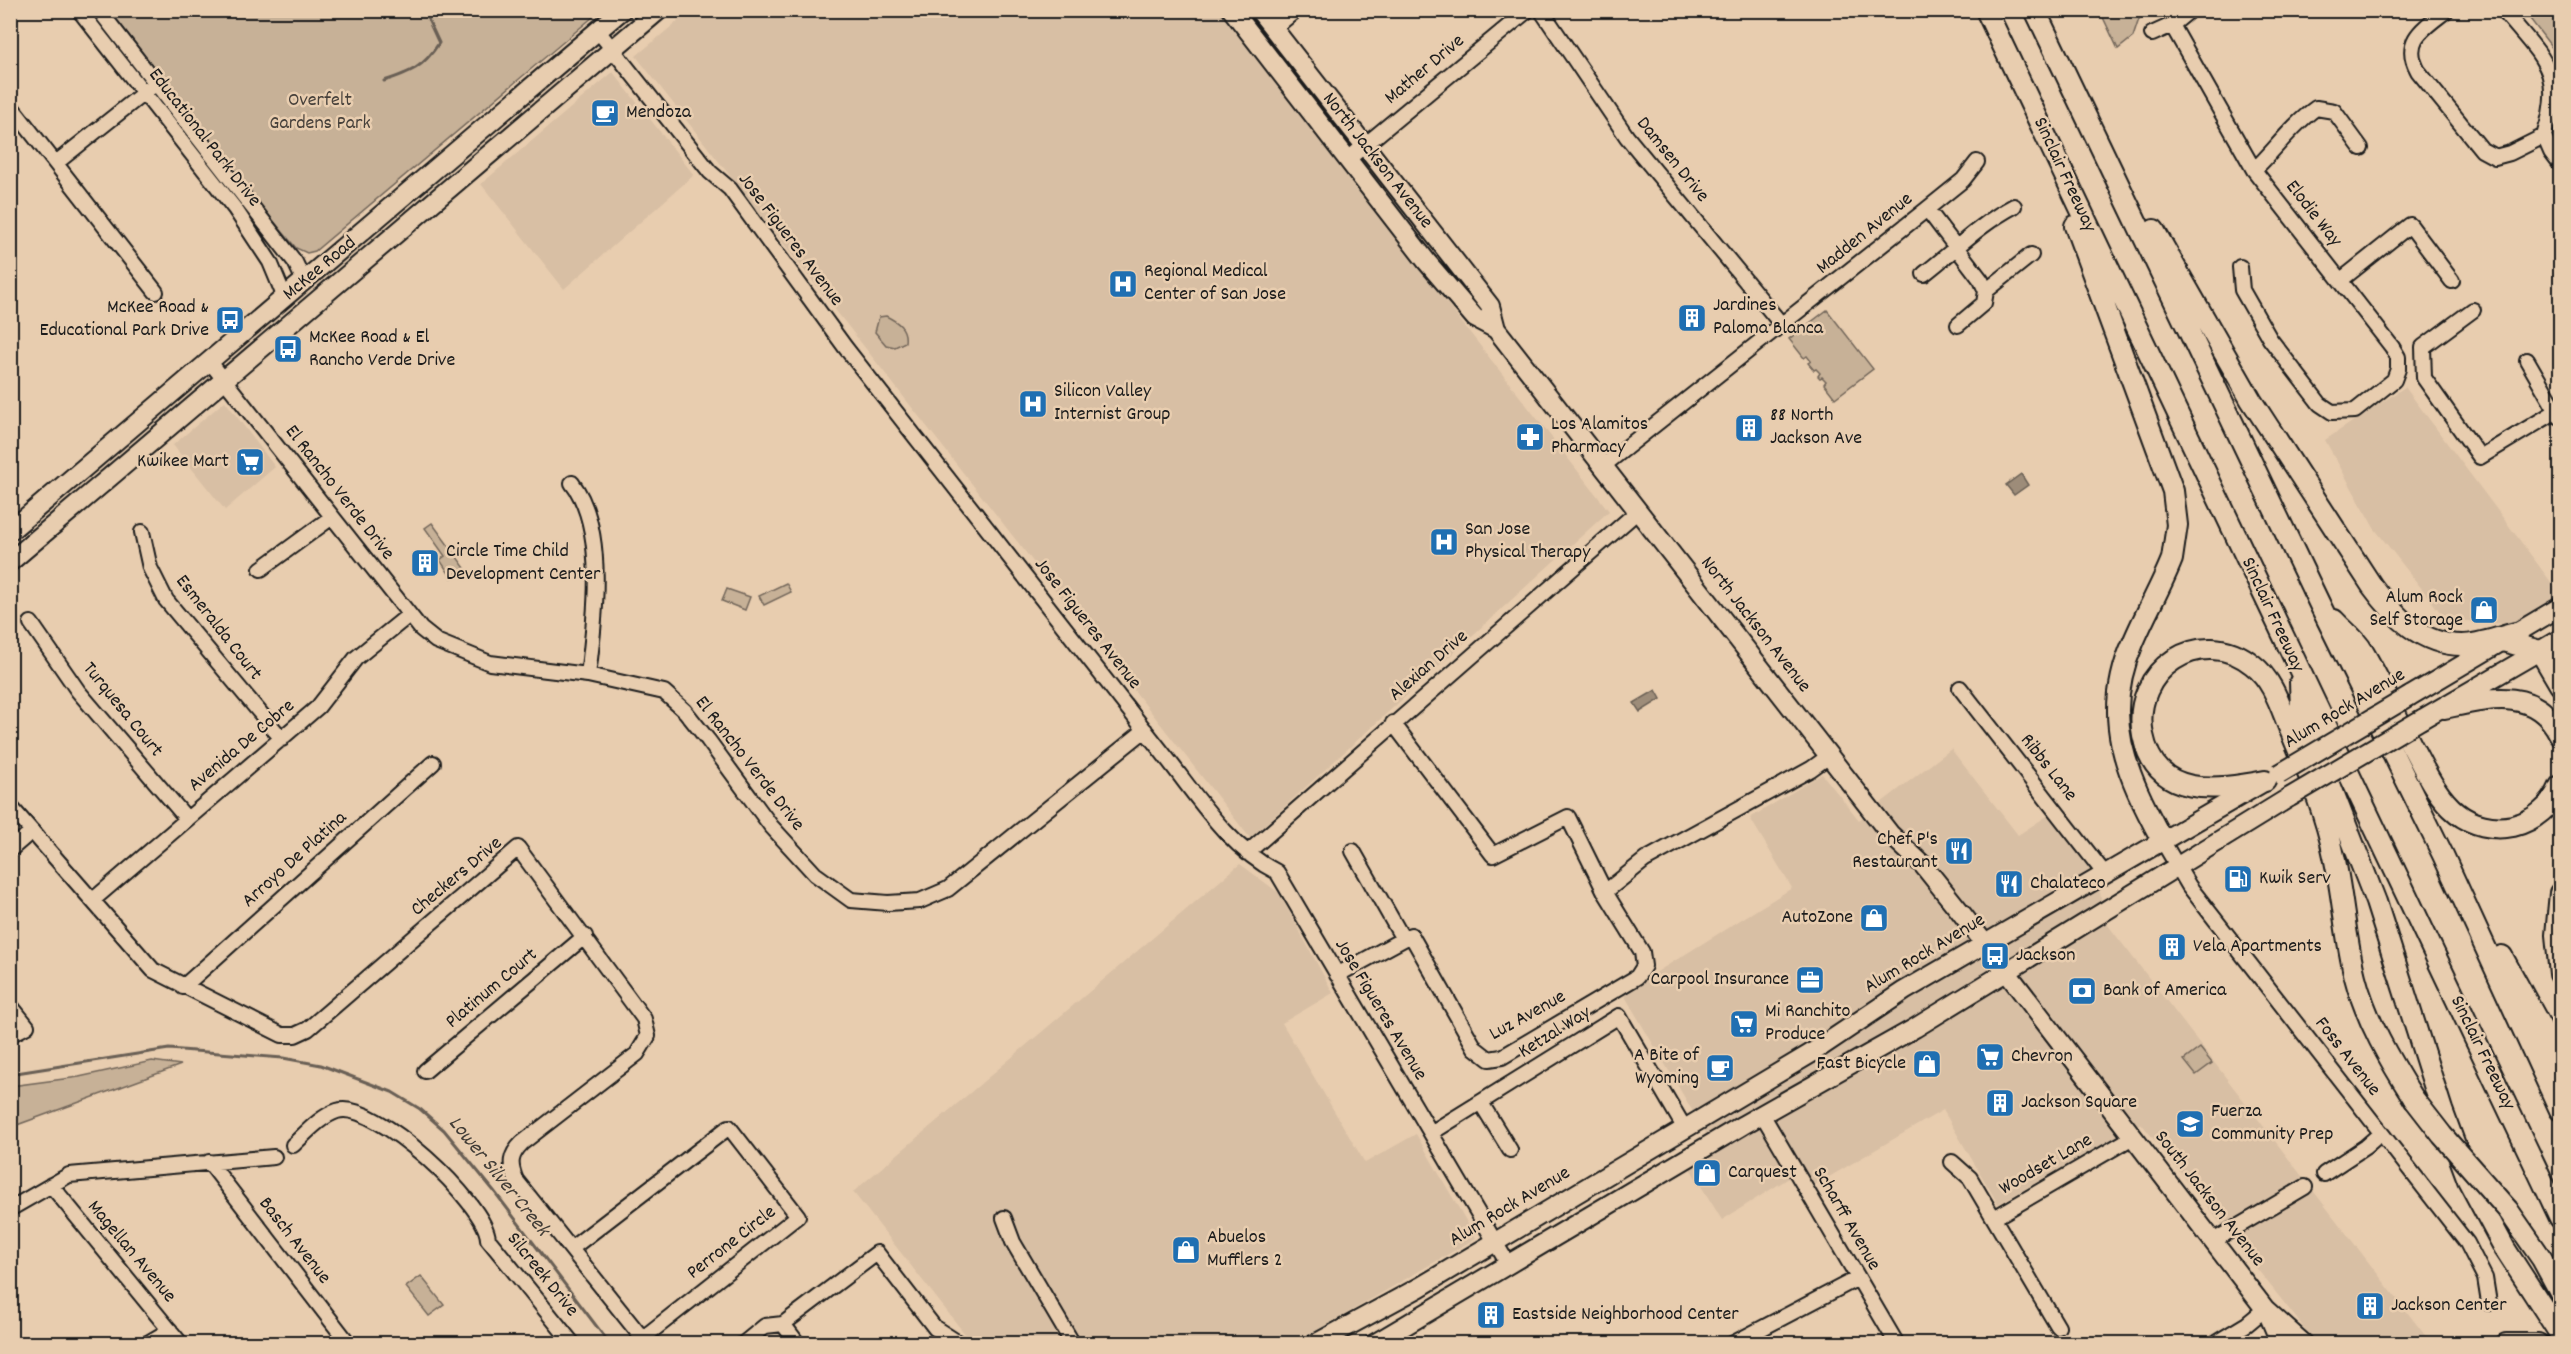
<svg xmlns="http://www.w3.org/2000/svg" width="2571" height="1354" font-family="Dekko,sans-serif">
<rect width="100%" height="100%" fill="#e8cdaf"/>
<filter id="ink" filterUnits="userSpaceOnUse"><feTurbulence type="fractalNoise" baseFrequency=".0167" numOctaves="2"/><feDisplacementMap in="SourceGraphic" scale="12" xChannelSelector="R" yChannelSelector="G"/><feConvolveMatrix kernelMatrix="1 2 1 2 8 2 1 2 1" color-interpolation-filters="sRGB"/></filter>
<g filter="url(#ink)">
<!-- built -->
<path fill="#d8bfa4" d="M690 11H1219L1609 511 1250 838 636 56Z
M613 72 694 175 564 289 481 184Z
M2405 387 2560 594V598L2517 625 2466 621 2448 622 2374 528 2325 440Z
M225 401 275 467 225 510 173 445Z
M1951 749 2018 835 2050 814 2097 871 2104 920 2431 1343H2316L2141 1123 1998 1204 1943 1110 1817 1184 1789 1178 1722 1220 1688 1165 1715 1149 1623 993 1792 888 1750 818 1822 774 1859 820Z
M1240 864 1279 893 1333 993 1282 1023 1365 1163 1416 1134 1476 1238 1296 1343H972L853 1192Z"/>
<!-- green -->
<path fill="#c7b197" stroke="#72665a" stroke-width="1.5" d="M110 11H600L315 251 307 253 296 248 272 219Z
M2100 11H2166L2145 14 2139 19 2133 37 2118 49Z
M2524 11H2560V58Z
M1827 310 1873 369 1835 398 1824 384 1826 381 1822 377 1820 378 1818 376 1820 373 1816 369 1814 370 1808 363 1811 361 1807 356 1804 358 1789 339Z
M886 316C898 322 907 328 905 342L895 347 886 345 875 332 879 317Z
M432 523 465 568 452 578 440 560 445 556 425 528Z
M786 583 791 592 764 605 759 596Z
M727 589 750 597 745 610 722 601Z
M2200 1048 2212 1063 2196 1075 2184 1060Z
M152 1061 181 1065 17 1125 11 1131V1086L79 1077Z
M421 1276 444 1305 429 1316 406 1287Z"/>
<!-- water -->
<path fill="#9d8c79" stroke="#695f54" stroke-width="1.5" d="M2021 474 2028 485 2014 495 2006 485Z
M1656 690 1661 699 1640 712 1634 703Z"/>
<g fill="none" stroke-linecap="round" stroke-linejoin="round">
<!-- stream -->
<path stroke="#695f54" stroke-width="3" d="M384 81C411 72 423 68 439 43L426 15 427 10
M10 1074 169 1049 283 1058 321 1065 392 1092 420 1109 444 1130 494 1191 610 1344"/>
<!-- minor casing -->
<g stroke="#1c1c1c" stroke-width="18">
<path id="minor" d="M79 10 235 209 270 262 285 298
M99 10 295 262 304 281
M1541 10 1627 137 1782 325
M2447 10C2424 28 2401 40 2418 71L2482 150 2495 157 2510 153 2544 136
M2503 10C2542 58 2566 71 2544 136L2551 152 2560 164
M2172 25 2254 170 2392 347 2398 357V369L2394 380 2355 411 2332 412 2320 404 2270 339 2242 290 2240 267
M1273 29 1296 10
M598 31 710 172 730 189 845 347 1169 761C1200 801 1231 849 1277 872L1508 1264
M2152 34 2172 25 2190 10
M10 105 156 292
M1347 160 1528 10
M56 163 150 88
M2254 170C2275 150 2292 125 2316 108L2334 111 2361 148
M1927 209 1981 280 1986 291 1984 303 1958 325
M1924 274C1954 251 1980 224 2014 206
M2341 280 2410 225 2452 281
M1986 291 2031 255
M2473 310 2423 347 2424 378 2480 457 2560 409
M2527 360 2560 417
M210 362 421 629 436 641 490 663 588 675 664 692 685 711 708 740 771 826 815 874 851 900 888 903 920 901 948 889 1145 730
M1603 466 1927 209 1963 180 1977 162
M572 483C607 528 595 622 588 675
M142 532 150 568 166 600 282 739
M261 569 332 517
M31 623 78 691 187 819
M1960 688 2104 873
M1393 723 1493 855 1568 817 1605 892
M10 806 153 970 282 1035H295L308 1029 518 848 644 1019 648 1036 637 1054 522 1143C510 1155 509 1164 516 1180L647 1344
M2162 840 2189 886 2467 1243 2485 1278 2489 1303
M10 850 32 831
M1353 851 1403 939
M1247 853 1638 511
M93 900 318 707 356 658 409 615
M1337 975 1411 935 1475 1048 1489 1059 1502 1057 1637 977 1644 966 1642 952 1605 892 1645 860 1811 769 1829 756
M183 987 433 763
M10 1035 27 1026 11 1006
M425 1071 585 936
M1481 1103 1510 1150
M1762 1114 1897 1344
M1431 1133 1619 1016 1685 1129
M293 1145C305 1134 321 1116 337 1111 375 1099 486 1204 488 1239L573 1344
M209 1162 349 1344
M1952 1162 1970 1178 2058 1327
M2324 1174 2365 1147 2381 1133
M51 1185 181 1344
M10 1209 69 1175 274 1157
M1004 1218 1013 1242 1073 1344
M1994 1218 2133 1137
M2213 1241 2305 1187
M572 1248 729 1127 798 1216 643 1338
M783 1324 798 1344
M146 1344 170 1330
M743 1344 765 1326 783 1324 877 1253 935 1328 960 1344
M1732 1344 1858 1278
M2214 1344 2247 1324 2265 1309"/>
</g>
<!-- major casing -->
<g stroke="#1c1c1c" stroke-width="22">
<path id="major" d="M1232 10 1427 262 1475 318 1496 329
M1259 10 1490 306 1496 329 1890 834 1923 865 1959 910 2265 1309 2304 1344
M10 531 622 10
M10 562 659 10
M2410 696 2560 607
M2422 719 2560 639
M2269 1316 2281 1344
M1315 1344 1420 1287 1810 1054 1904 991 2262 783
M1374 1344 1743 1125 1915 1028 2290 797"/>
</g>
<!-- highway casing -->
<g stroke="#1c1c1c" stroke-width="24">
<path id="highway" d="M1986 10 2560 1218
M2035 10 2321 607 2443 855 2560 1110
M2075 226 2173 491 2177 525 2172 559C2161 587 2145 614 2133 643 2100 717 2126 773 2162 840
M2154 230 2251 400 2372 586C2394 616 2421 645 2462 645 2479 645 2499 637 2516 633
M2334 620C2343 630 2356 639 2362 650 2382 683 2397 719 2415 752 2426 773 2438 798 2457 813 2472 825 2493 830 2513 826 2534 821 2552 806 2560 786
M2503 641 2540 651 2560 685
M2300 682 2301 710 2376 902 2442 1110 2468 1180 2505 1249 2560 1334
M2444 708C2487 699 2536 685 2560 735
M2265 781C2217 790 2156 800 2143 735 2130 670 2201 623 2253 665 2274 681 2281 709 2291 732 2308 773 2325 812 2334 856 2343 896 2345 937 2355 977 2366 1020 2390 1061 2414 1099
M2560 893 2556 935 2560 974
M2502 956 2560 1062
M2508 1210 2542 1259 2560 1292
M2506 1344H2538"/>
</g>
<!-- minor -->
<use href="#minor" stroke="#e8cdaf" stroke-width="14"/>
<!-- major -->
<use href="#major" stroke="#e8cdaf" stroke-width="18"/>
<!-- highway -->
<use href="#highway" stroke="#e8cdaf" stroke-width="20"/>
<!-- major-bridge casing -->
<g stroke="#1c1c1c" stroke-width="22" stroke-linecap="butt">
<path id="major-bridge" d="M2279 774 2410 696
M2290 797 2422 719"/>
</g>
<!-- highway-bridge casing -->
<g stroke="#1c1c1c" stroke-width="24" stroke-linecap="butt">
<path id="highway-bridge" d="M2414 1099 2442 1135 2508 1210"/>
</g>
<!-- major-bridge -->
<use href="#major-bridge" stroke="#e8cdaf" stroke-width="18"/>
<!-- highway-bridge -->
<use href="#highway-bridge" stroke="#e8cdaf" stroke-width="20"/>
</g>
</g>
<!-- icons -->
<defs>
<g id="cafe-square" transform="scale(1.5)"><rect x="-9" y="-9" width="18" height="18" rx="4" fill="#1f6fb2" stroke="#e8cdaf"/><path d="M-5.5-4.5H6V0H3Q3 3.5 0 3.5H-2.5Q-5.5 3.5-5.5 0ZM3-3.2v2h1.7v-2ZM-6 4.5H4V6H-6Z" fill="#fff"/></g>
<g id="hospital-square" transform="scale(1.5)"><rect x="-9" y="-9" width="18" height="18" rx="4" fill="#1f6fb2" stroke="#e8cdaf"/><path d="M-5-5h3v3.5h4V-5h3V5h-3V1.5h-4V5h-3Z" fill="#fff"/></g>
<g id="building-square" transform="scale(1.5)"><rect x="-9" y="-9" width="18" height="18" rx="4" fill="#1f6fb2" stroke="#e8cdaf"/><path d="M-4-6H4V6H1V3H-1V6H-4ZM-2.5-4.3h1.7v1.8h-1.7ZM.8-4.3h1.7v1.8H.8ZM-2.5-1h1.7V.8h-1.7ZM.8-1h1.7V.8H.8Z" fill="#fff"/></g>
<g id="bus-square" transform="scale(1.5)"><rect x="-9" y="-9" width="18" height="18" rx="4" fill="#1f6fb2" stroke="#e8cdaf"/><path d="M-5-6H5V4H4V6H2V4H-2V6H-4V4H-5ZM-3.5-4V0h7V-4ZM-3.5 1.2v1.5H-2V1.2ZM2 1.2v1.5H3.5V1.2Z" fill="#fff"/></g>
<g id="pharmacy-square" transform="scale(1.5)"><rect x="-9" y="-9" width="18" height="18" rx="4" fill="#1f6fb2" stroke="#e8cdaf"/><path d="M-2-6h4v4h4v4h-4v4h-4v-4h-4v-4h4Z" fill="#fff"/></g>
<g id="supermarket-square" transform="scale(1.5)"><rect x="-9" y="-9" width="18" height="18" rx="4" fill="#1f6fb2" stroke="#e8cdaf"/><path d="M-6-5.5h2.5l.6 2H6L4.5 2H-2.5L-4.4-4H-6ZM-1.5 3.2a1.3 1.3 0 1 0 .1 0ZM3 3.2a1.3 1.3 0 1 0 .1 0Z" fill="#fff"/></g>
<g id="shop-square" transform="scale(1.5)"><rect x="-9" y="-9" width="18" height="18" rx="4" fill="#1f6fb2" stroke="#e8cdaf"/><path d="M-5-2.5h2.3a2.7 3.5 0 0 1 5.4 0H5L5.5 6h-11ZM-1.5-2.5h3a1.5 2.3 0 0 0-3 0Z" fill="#fff"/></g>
<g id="restaurant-square" transform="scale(1.5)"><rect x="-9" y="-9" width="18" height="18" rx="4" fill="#1f6fb2" stroke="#e8cdaf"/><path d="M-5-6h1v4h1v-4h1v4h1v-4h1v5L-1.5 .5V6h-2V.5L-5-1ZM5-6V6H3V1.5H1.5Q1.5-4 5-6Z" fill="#fff"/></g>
<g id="fuel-square" transform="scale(1.5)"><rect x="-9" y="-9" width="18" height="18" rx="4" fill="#1f6fb2" stroke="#e8cdaf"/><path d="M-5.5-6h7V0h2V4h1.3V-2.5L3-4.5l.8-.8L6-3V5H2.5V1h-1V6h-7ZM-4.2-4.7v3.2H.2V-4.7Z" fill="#fff"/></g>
<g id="office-square" transform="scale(1.5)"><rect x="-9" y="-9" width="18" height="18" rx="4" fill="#1f6fb2" stroke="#e8cdaf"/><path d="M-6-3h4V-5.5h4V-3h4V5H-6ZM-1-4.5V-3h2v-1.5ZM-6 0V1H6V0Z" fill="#fff"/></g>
<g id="bank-square" transform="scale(1.5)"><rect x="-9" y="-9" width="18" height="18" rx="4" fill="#1f6fb2" stroke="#e8cdaf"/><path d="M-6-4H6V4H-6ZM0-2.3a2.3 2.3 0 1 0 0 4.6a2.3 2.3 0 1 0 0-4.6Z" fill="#fff"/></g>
<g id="school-square" transform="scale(1.5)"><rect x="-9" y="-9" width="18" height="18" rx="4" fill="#1f6fb2" stroke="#e8cdaf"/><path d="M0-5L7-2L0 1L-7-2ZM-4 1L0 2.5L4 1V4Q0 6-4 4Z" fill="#fff"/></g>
</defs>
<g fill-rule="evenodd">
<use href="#cafe-square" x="605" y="113"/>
<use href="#hospital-square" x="1123" y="284"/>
<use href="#building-square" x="1692" y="318"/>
<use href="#bus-square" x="230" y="320"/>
<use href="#bus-square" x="288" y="349"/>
<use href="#hospital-square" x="1033" y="404"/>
<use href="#building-square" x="1749" y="428"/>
<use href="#pharmacy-square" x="1530" y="437"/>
<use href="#supermarket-square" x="250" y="462"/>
<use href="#hospital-square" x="1444" y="542"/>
<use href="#building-square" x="425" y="563"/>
<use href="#shop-square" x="2484" y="610"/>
<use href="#restaurant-square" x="1959" y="851"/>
<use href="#fuel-square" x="2238" y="879"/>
<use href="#restaurant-square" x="2009" y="884"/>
<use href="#shop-square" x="1874" y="918"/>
<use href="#building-square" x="2172" y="947"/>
<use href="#bus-square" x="1995" y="956"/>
<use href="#office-square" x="1810" y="980"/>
<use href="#bank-square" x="2082" y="991"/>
<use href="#supermarket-square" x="1744" y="1024"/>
<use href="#supermarket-square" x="1990" y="1057"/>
<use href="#shop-square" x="1927" y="1064"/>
<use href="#cafe-square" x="1720" y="1068"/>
<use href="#building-square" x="2000" y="1103"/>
<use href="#school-square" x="2190" y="1124"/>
<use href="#shop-square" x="1707" y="1173"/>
<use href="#shop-square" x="1186" y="1250"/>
<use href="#building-square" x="2370" y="1306"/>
<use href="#building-square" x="1491" y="1315"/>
</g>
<g text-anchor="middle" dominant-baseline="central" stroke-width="5" stroke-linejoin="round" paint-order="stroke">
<!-- street labels -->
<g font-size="20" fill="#1c1c1c" stroke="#e8cdaf">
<text transform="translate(1425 70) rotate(-40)">Mather Drive</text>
<text transform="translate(204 138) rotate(52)">Educational Park Drive</text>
<text transform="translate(1672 160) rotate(51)">Damsen Drive</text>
<text transform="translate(1377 161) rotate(52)">North Jackson Avenue</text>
<text transform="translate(2064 175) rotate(65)">Sinclair Freeway</text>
<text transform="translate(2313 214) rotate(52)">Elodie Way</text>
<text transform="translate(1865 234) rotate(-39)">Madden Avenue</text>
<text transform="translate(790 240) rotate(53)">Jose Figueres Avenue</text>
<text transform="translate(320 269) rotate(-40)">McKee Road</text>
<text transform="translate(339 493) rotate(52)">El Rancho Verde Drive</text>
<text transform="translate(2272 615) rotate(65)">Sinclair Freeway</text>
<text transform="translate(1087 624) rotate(52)">Jose Figueres Avenue</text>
<text transform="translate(1755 625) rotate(52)">North Jackson Avenue</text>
<text transform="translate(218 628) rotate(52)">Esmeralda Court</text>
<text transform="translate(1429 666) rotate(-41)">Alexian Drive</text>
<text transform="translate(2345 709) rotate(-31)">Alum Rock Avenue</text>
<text transform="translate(122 710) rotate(51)">Turquesa Court</text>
<text transform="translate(242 746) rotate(-40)">Avenida De Cobre</text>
<text transform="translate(749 764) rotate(52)">El Rancho Verde Drive</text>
<text transform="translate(2048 768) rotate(52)">Ribbs Lane</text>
<text transform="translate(295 860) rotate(-42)">Arroyo De Platina</text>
<text transform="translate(457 877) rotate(-40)">Checkers Drive</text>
<text transform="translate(1925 954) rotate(-31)">Alum Rock Avenue</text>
<text transform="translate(492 989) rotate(-40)">Platinum Court</text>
<text transform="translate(1380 1010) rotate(59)">Jose Figueres Avenue</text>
<text transform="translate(1528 1016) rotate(-29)">Luz Avenue</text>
<text transform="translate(1555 1033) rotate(-32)">Ketzal Way</text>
<text transform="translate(2482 1053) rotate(64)">Sinclair Freeway</text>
<text transform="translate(2347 1057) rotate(52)">Foss Avenue</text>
<text transform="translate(2046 1165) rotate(-30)">Woodset Lane</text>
<text transform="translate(2209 1199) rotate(52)">South Jackson Avenue</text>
<text transform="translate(1510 1207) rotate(-31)">Alum Rock Avenue</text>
<text transform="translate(1846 1219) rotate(60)">Scharff Avenue</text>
<text transform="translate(294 1241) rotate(52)">Basch Avenue</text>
<text transform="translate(732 1243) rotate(-38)">Perrone Circle</text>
<text transform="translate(131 1252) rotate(50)">Magellan Avenue</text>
<text transform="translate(542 1275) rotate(51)">Silcreek Drive</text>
</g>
<!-- park labels -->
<g font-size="20" fill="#47413b" stroke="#e8cdaf">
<text x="320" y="101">Overfelt<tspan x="320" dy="23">Gardens Park</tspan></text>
</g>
<!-- poi labels -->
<g font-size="20" fill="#1c1c1c" stroke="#e8cdaf" text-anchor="start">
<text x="626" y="113">Mendoza</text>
<text x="1144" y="272">Regional Medical<tspan x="1144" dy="23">Center of San Jose</tspan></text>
<text x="1713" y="306">Jardines<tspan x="1713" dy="23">Paloma Blanca</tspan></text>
<text x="209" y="308" text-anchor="end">McKee Road &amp;<tspan x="209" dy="23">Educational Park Drive</tspan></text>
<text x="309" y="338">McKee Road &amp; El<tspan x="309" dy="23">Rancho Verde Drive</tspan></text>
<text x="1054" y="392">Silicon Valley<tspan x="1054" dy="23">Internist Group</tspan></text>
<text x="1770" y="416">88 North<tspan x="1770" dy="23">Jackson Ave</tspan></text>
<text x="1551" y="425">Los Alamitos<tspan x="1551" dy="23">Pharmacy</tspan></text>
<text x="229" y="462" text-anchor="end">Kwikee Mart</text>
<text x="1465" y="530">San Jose<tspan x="1465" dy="23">Physical Therapy</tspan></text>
<text x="446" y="552">Circle Time Child<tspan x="446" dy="23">Development Center</tspan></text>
<text x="2463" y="598" text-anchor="end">Alum Rock<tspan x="2463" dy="23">Self Storage</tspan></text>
<text x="1938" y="840" text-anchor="end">Chef P's<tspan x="1938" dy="23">Restaurant</tspan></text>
<text x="2259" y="879">Kwik Serv</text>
<text x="2030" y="884">Chalateco</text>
<text x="1853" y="918" text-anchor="end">AutoZone</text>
<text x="2193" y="947">Vela Apartments</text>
<text x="2016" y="956">Jackson</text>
<text x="1789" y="980" text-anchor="end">Carpool Insurance</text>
<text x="2103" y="991">Bank of America</text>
<text x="1765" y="1012">Mi Ranchito<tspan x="1765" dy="23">Produce</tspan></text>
<text x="1699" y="1056" text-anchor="end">A Bite of<tspan x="1699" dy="23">Wyoming</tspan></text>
<text x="2011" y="1057">Chevron</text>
<text x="1906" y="1064" text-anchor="end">Fast Bicycle</text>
<text x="2021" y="1103">Jackson Square</text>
<text x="2211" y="1112">Fuerza<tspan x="2211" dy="23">Community Prep</tspan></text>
<text x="1728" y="1173">Carquest</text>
<text x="1207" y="1238">Abuelos<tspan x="1207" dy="23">Mufflers 2</tspan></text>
<text x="2391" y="1306">Jackson Center</text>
<text x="1512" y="1315">Eastside Neighborhood Center</text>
</g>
<!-- water labels -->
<g font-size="21" font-style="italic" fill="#433e38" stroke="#e8cdaf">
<text transform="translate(498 1177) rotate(51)">Lower Silver Creek</text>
</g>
</g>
<!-- margin -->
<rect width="2571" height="1354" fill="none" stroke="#e8cdaf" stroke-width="36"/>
<rect x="18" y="18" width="2535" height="1318" fill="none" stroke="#1c1c1c" stroke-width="2" filter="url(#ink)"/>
</svg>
